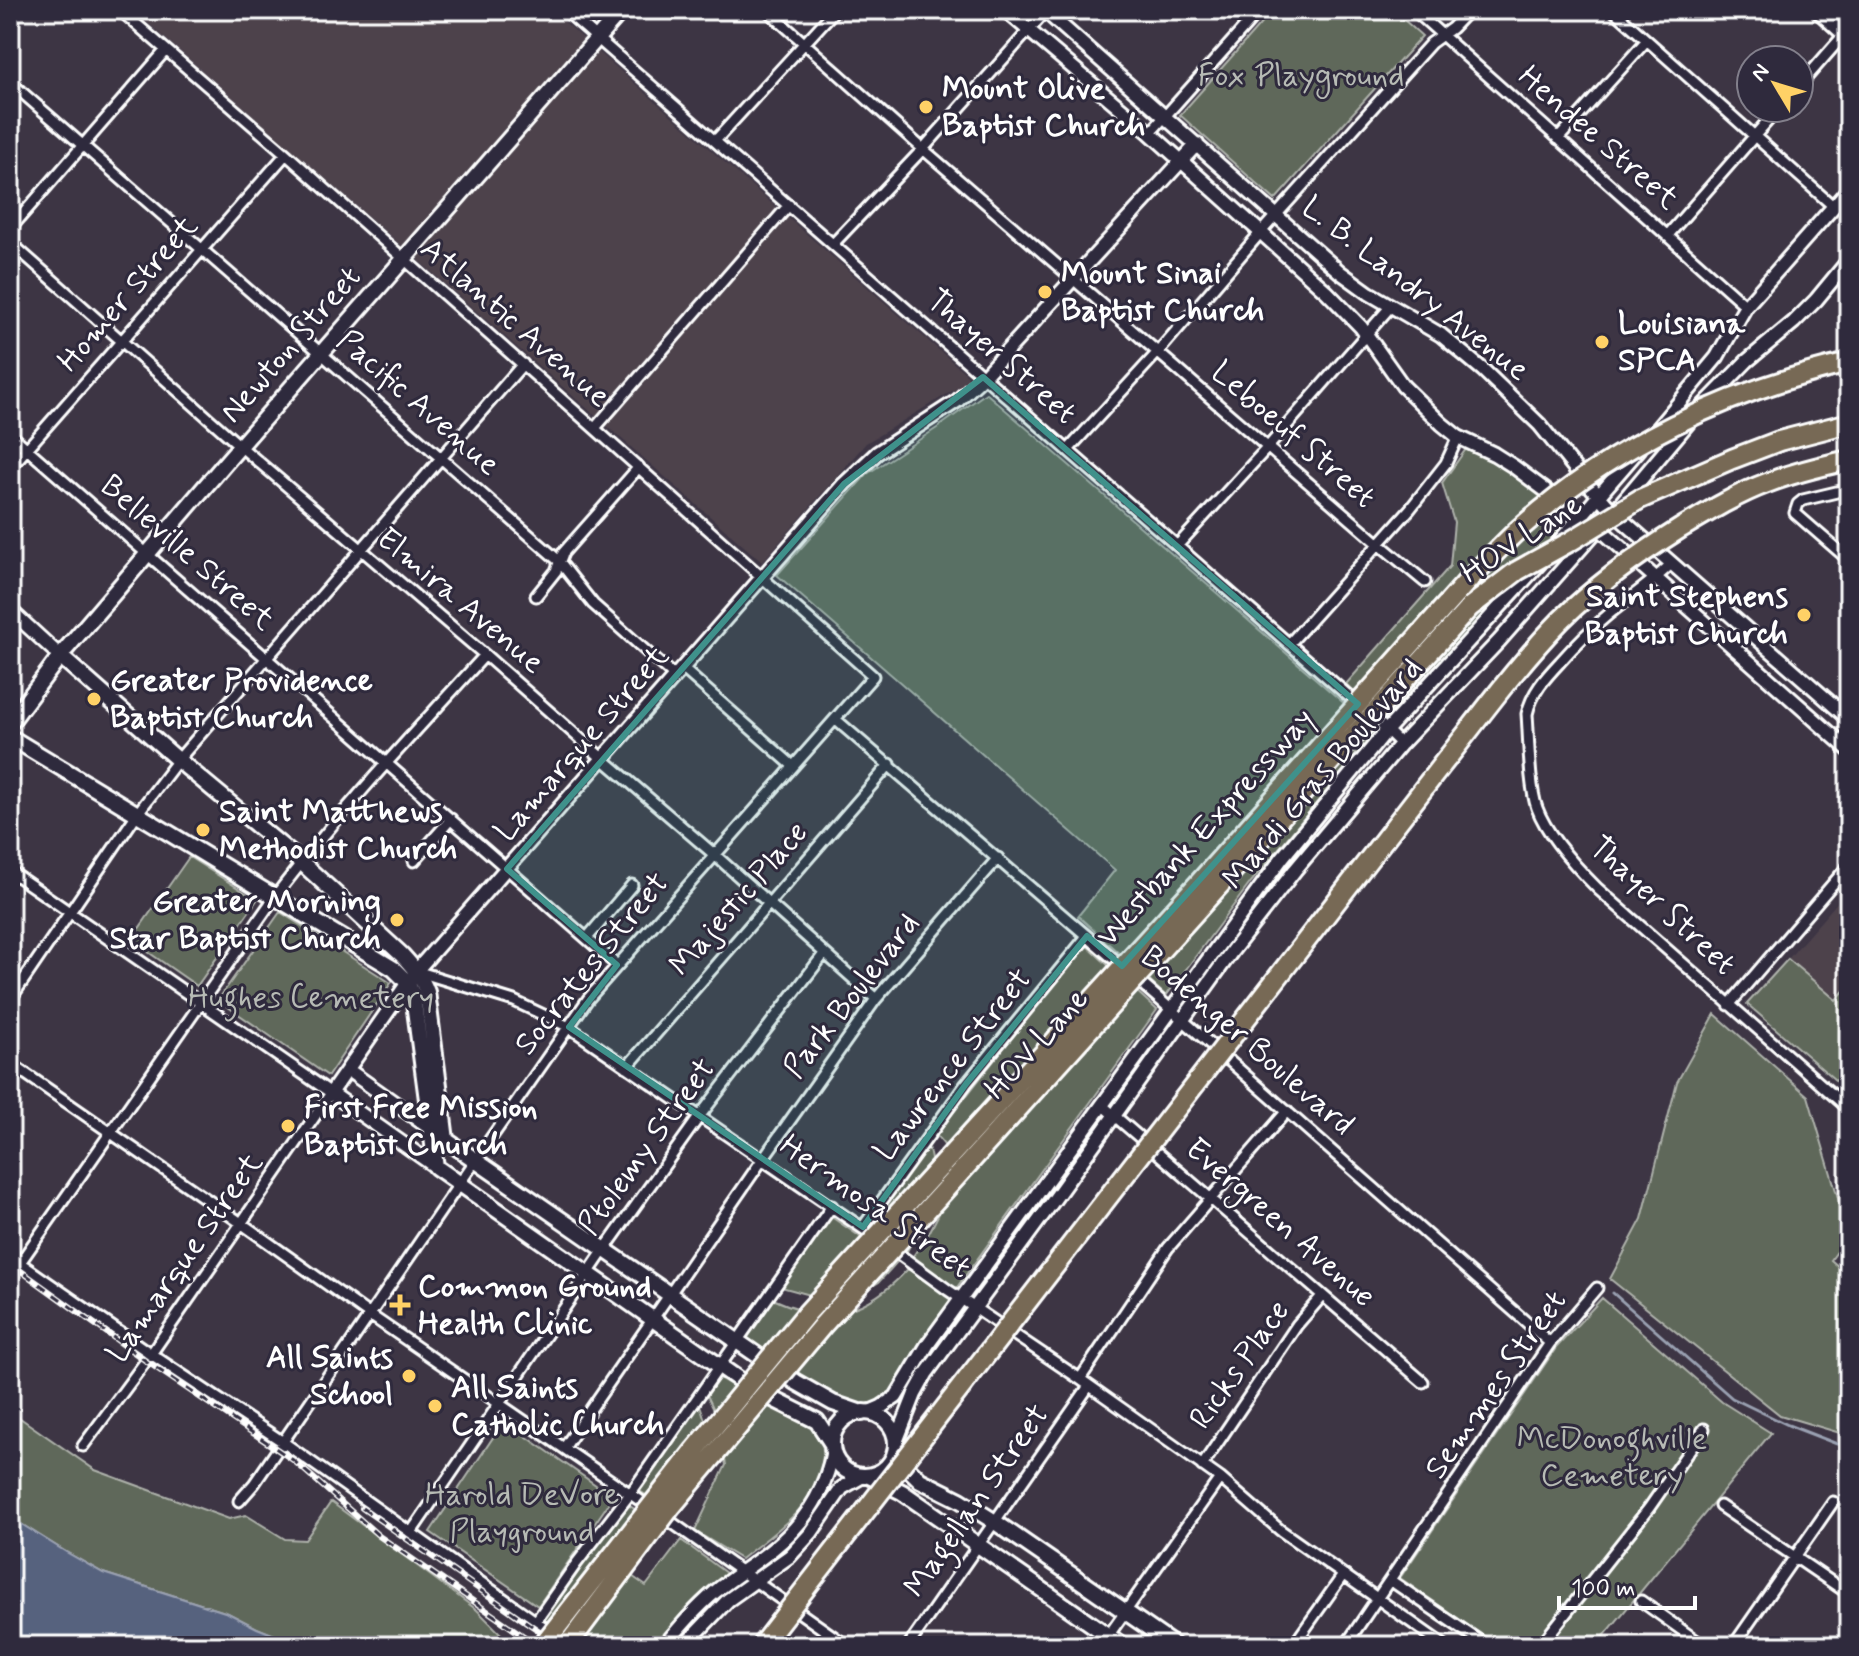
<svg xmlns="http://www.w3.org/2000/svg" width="1859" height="1656" font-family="Mynerve,sans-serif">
<rect width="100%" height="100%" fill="#3d3544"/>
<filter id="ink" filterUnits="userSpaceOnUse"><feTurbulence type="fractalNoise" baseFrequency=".0125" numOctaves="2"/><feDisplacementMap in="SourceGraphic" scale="16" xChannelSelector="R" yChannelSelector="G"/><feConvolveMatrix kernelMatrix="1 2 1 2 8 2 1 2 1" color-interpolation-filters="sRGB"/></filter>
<g filter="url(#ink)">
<!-- built -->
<path fill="#4d424c" d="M133 10H551L972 379 866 443 762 562Z
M1849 889V985L1836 1000 1788 959Z"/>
<!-- green -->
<path fill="#5f675a" stroke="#afb3ac" stroke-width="2" d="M1273 10H1393L1422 36 1275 200 1180 115Z
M986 393 1376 731 1251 882 1166 996 1078 916 1115 870 777 575 867 474 937 428Z
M1466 449 1504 467 1567 515 1558 533 1384 722 1346 684 1450 566 1454 522 1442 483Z
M189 857 257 900 197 986 131 940Z
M280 912 391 983 328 1076 218 1000Z
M1085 944 1157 1010 955 1290 911 1259 929 1233 947 1198 949 1168 944 1145 936 1135Z
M1788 959 1836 1000 1849 985V1092L1747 1004Z
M1715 1014 1808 1096 1849 1235 1831 1260 1849 1276V1433H1840L1780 1415 1610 1279 1642 1219 1677 1082Z
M928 1147C940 1184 924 1220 906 1253L865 1224Z
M830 1216 897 1262 879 1282 861 1293 814 1296 781 1287Z
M908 1269 951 1299C937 1319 921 1339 909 1360 901 1375 897 1390 883 1401 854 1425 769 1358 743 1340L773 1299C829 1325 867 1313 908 1269Z
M1602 1298 1722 1402 1771 1433 1596 1646H1498L1400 1578 1556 1348Z
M717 1377C735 1387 753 1397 771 1407 787 1415 807 1418 818 1434 824 1443 824 1453 822 1463 815 1508 773 1533 741 1559L695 1531 726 1465 715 1412 706 1393Z
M699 1402 705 1420 649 1497 638 1490Z
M10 1411 95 1470 229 1519 246 1515 285 1539 305 1540 331 1502 477 1610 513 1646H302L257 1628 228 1613 103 1573 66 1552 10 1517Z
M504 1421 613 1497 538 1606 430 1532Z
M627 1504 639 1512 605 1557 646 1586 681 1540 726 1573 683 1612 655 1646H582L543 1619Z"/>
<!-- water -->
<path fill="#56627e" stroke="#9aa1b2" stroke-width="2" d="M10 1517 66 1552 103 1573 228 1613 257 1628 302 1646H10Z"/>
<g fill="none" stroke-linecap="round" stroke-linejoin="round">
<!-- stream -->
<path stroke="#9aa1b2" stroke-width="3" d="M1613 1293 1732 1398 1788 1425 1837 1444 1849 1443"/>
<!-- minor casing -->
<g stroke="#fff" stroke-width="15">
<path id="minor" d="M120 10 286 154 873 676 588 999 475 1161 254 1484 239 1501
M565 10 1360 706
M767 10 923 149 1378 543 1425 582
M1414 10 1746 306
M1613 10 1833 206
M10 82 559 561 593 604 675 677
M1799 86 1849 29
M1150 133 1260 10
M1558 139 1647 40
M715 141 835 10
M10 229 166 50
M1668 235 1779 108
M10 242 240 446 485 655 603 759 716 856 876 999
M833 244 923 149 1047 10
M595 428 789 205
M10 434 617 965
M1068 450 1158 352 1261 232 1431 43 1452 28 1469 10
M10 468 286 154
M1849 489 1803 500 1798 504 1795 513 1849 560
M1177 546 1268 447 1391 306
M1672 563C1653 582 1630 597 1609 614 1592 628 1575 645 1560 662 1545 678 1532 692 1527 714 1529 739 1529 786 1537 808 1547 836 1577 868 1598 889L1849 1109
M536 596 556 571 563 553 639 467
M1290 643 1410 509 1446 463 1458 437
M682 668 793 766
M1371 715 1401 744
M835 719 1123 967
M414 861 451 819
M10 871 331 1093 151 1354 83 1446
M587 938 632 885
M416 971 514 1001 569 1027 877 1238
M1134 977 1550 1343
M10 1000 137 814 178 760 523 364
M1729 1005 1849 865
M10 1063 241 1223 370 1315 651 1508
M627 1067 890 764
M1102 1105 1423 1382
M863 1227 966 1084 1087 936
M889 1247 948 1290 1080 1379 1220 1478 1280 1530 1445 1646
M10 1256 151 1354 283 1442 552 1633
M10 1277 274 898C339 812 413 734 485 655
M1080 1379 1168 1248 1287 1111
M564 1448 762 1160 876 999 998 858
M1202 1466 1297 1325 1322 1296
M1720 1506 1849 1594
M664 1517 847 1646
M410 1534 604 1250 699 1117 824 954
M1390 1580 1487 1646
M1641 1601 1704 1646
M536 1621 576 1564 630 1494 832 1206
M908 1646 1089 1386
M1101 1646 1220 1478
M1293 1646 1343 1575
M1345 1646 1550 1343 1597 1288
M1540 1646 1649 1508 1704 1429
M1733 1646 1833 1502"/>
</g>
<!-- tertiary casing -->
<g stroke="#fff" stroke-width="18">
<path id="tertiary" d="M1005 10 1150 133 1327 292 1361 327 1403 386 1442 424 1458 437 1494 454 1513 466 1581 517 1599 528 1849 750
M1044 10 1340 272 1369 293 1441 335 1483 370 1540 425 1577 471 1613 512 1849 719
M1817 10 1849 39
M1701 408 1747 361 1794 322 1816 300 1849 260
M1655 431 1717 357 1746 306 1849 189
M1616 509 1689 422
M1558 543 1640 448
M10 610 60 656
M348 1070 434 1131
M436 1167 331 1093 416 971 844 484 877 453 957 401 983 377 1197 144
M867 1413 881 1407 896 1397 928 1344 1282 858 1387 730 1540 563
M896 1442 915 1394 926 1374 1051 1204 1232 951 1295 870 1401 744 1499 641 1596 531
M664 1646C680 1627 696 1608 715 1592 734 1576 755 1564 774 1548 806 1522 826 1489 833 1450
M684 1646 728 1600 790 1556 811 1533 842 1488 863 1476"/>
</g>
<!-- secondary casing -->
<g stroke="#fff" stroke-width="20">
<path id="secondary" d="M60 656 178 760 301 862 402 955C412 966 422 977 427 992L446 1140 796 1382 833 1403 862 1413
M10 723 60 656 227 461 622 10
M10 737 394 969 407 982 413 995 436 1167 751 1388 817 1421 832 1444
M832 1444a32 32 0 1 1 64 0a32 32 0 1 1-64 0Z
M896 1448 900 1460 920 1480 960 1500 995 1522 1175 1646
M869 1476 902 1492 1123 1646"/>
</g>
<!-- minor -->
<use href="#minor" stroke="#2f2a3d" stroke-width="9"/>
<!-- tertiary -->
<use href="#tertiary" stroke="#2f2a3d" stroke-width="12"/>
<!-- secondary -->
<use href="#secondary" stroke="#2f2a3d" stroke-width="14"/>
<!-- rail casing -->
<g stroke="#fff" stroke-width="6">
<path id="rail" d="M10 1263 146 1361 293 1460 379 1536 538 1646
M362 1508 561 1646"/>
</g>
<!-- rail -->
<use href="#rail" stroke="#2f2a3d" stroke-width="3" stroke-dasharray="9" stroke-linecap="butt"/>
<!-- motorway-bridge casing -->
<g stroke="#fff" stroke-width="24" stroke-linecap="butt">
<path id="motorway-bridge" d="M542 1646 695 1450 807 1313 1197 885 1471 577C1487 561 1503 544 1519 529 1612 446 1728 390 1849 363
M567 1646 670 1508 822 1326 1470 607 1517 571 1571 541 1640 499 1732 459 1779 441 1849 423
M761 1646 1441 766C1480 717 1517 665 1561 620 1597 584 1638 555 1681 528 1708 512 1737 494 1767 483 1793 473 1821 466 1849 460"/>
</g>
<!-- motorway-bridge -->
<use href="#motorway-bridge" stroke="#776954" stroke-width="18"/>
</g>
</g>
<!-- marked area -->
<path fill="#3f918b" fill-opacity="0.2" stroke="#3f918b" stroke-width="6" stroke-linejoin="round" d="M983 377 1358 704 1122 966 1087 936 966 1084 863 1227 569 1027 617 965 507 869 844 484Z"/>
<!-- markers -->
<g fill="#ffd166" stroke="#2f2a3d" stroke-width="3">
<circle cx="926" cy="107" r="8"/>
<circle cx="1045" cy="292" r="8"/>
<circle cx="1602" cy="342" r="8"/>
<circle cx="1804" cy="615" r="8"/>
<circle cx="94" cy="699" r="8"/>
<circle cx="203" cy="830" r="8"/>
<circle cx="397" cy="920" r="8"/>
<circle cx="288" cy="1126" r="8"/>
<path d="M396 1293h8v8h8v8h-8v8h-8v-8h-8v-8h8z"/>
<circle cx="409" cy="1376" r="8"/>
<circle cx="435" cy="1406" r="8"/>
</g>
<g text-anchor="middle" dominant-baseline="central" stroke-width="6" stroke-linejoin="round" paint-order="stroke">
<!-- park labels -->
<g font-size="32" fill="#b7bbb5" stroke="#2f2a3d">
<text x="1301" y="76">Fox Playground</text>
<text x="311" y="998">Hughes Cemetery</text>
<text x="1612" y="1439">McDonoghville<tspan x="1612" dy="37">Cemetery</tspan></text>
<text x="522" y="1495">Harold DeVore<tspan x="522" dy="37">Playground</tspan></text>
</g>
<!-- poi labels -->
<g font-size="32" font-weight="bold" fill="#fff" stroke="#2f2a3d" text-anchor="start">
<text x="942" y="89">Mount Olive<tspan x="942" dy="37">Baptist Church</tspan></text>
<text x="1061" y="274">Mount Sinai<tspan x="1061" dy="37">Baptist Church</tspan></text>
<text x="1618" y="324">Louisiana<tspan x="1618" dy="37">SPCA</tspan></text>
<text x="1788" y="597" text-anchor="end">Saint Stephens<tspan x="1788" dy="37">Baptist Church</tspan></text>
<text x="110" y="681">Greater Providence<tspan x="110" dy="37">Baptist Church</tspan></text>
<text x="219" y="812">Saint Matthews<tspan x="219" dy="37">Methodist Church</tspan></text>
<text x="381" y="902" text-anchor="end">Greater Morning<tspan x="381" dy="37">Star Baptist Church</tspan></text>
<text x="304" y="1108">First Free Mission<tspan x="304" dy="37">Baptist Church</tspan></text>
<text x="418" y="1287">Common Ground<tspan x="418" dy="37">Health Clinic</tspan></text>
<text x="393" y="1358" text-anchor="end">All Saints<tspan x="393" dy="37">School</tspan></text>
<text x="451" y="1388">All Saints<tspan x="451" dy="37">Catholic Church</tspan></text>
</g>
<!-- street labels -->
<g font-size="32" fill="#fff" stroke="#2f2a3d">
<text transform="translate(1598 138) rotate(41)">Hendee Street</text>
<text transform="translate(1415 289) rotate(38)">L. B. Landry Avenue</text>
<text transform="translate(128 294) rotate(-49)">Homer Street</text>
<text transform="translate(515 323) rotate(41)">Atlantic Avenue</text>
<text transform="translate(291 345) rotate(-49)">Newton Street</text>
<text transform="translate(1001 357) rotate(41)">Thayer Street</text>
<text transform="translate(418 403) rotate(41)">Pacific Avenue</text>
<text transform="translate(1293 435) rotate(41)">Leboeuf Street</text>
<text transform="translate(1522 539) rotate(-33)">HOV Lane</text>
<text transform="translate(187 553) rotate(41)">Belleville Street</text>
<text transform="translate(460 601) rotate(40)">Elmira Avenue</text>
<text transform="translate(582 744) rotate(-49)">Lamarque Street</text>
<text transform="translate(1323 774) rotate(-50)">Mardi Gras Boulevard</text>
<text transform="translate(1206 828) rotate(-48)">Westbank Expressway</text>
<text transform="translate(739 899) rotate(-49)">Majestic Place</text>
<text transform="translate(1662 906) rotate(43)">Thayer Street</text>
<text transform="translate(592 964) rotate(-51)">Socrates Street</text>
<text transform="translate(852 996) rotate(-52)">Park Boulevard</text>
<text transform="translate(1247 1041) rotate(41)">Bodenger Boulevard</text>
<text transform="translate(1037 1044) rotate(-48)">HOV Lane</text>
<text transform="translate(953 1065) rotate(-52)">Lawrence Street</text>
<text transform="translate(647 1147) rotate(-54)">Ptolemy Street</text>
<text transform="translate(875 1207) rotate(35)">Hermosa Street</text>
<text transform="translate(1280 1223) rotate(41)">Evergreen Avenue</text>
<text transform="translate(185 1258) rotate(-55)">Lamarque Street</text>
<text transform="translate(1240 1365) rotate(-55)">Ricks Place</text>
<text transform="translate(1496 1385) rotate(-55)">Semmes Street</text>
<text transform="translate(977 1501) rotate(-55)">Magellan Street</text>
</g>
</g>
<!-- margin -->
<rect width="1859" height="1656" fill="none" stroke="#2f2a3d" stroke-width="40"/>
<rect x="20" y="20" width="1819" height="1616" fill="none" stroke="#fff" stroke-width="3" filter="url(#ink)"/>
<!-- north arrow -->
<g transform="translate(1775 84) rotate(308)"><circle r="38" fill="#2f2a3d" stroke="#827f8b" stroke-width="2"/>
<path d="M0-6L14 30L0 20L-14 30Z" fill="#ffd166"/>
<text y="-12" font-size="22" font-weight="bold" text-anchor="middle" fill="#ffffff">N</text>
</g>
<!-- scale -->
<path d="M1559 1596v12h136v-12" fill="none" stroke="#ffffff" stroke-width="4"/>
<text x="1571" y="1596" font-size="24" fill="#ffffff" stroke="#2f2a3d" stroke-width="6" paint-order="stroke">100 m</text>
</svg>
